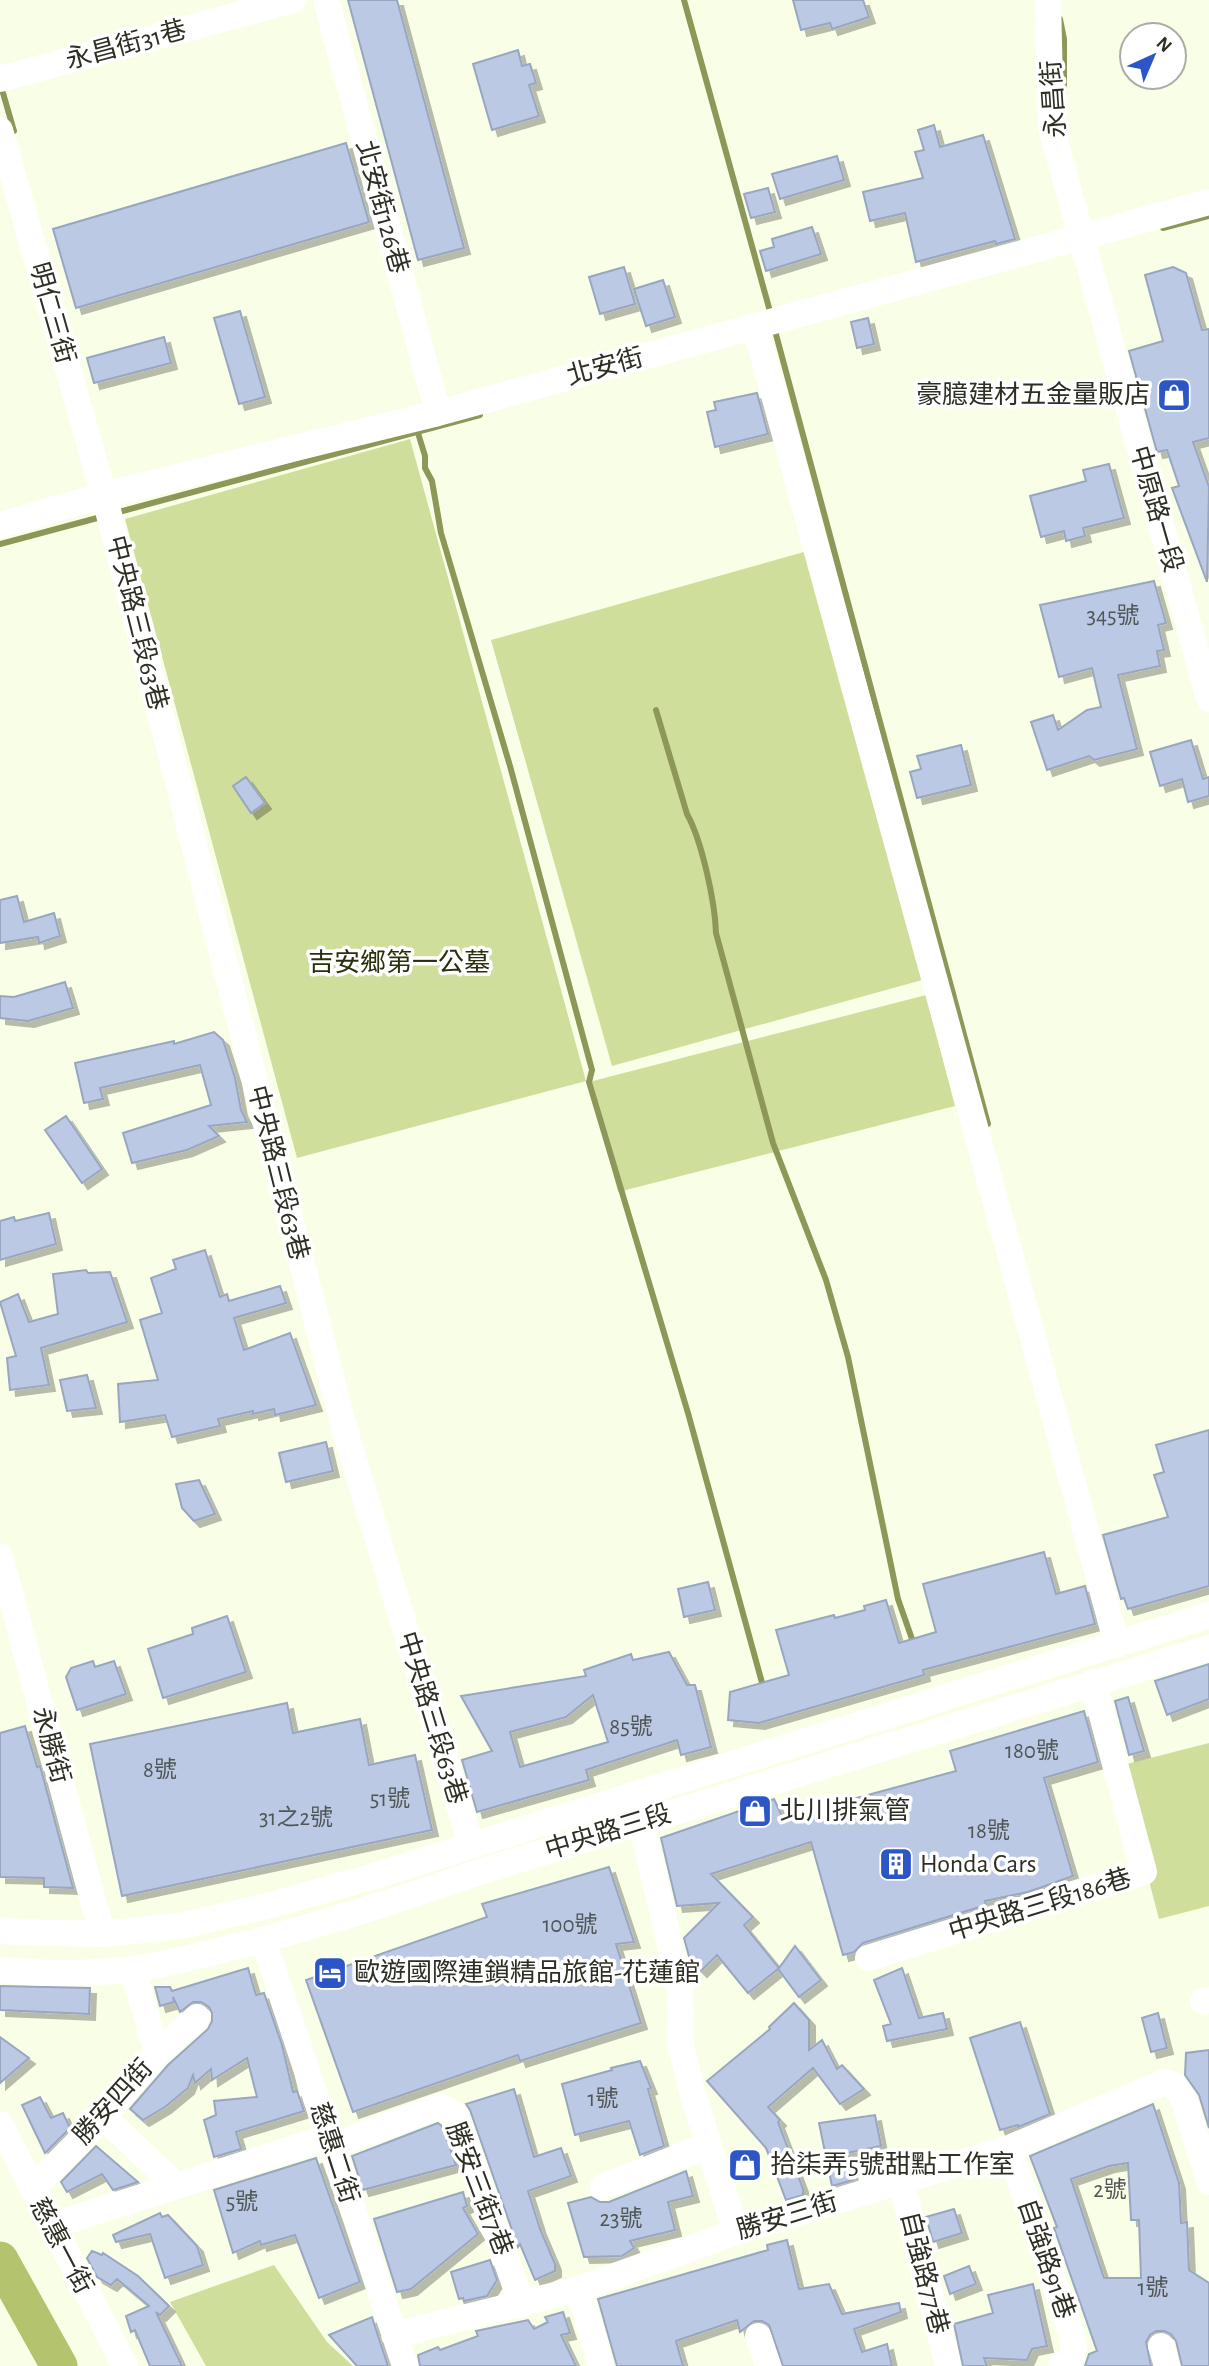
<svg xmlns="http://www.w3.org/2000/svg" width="1209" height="2366" font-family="'Alegreya Sans','Noto Sans TC',sans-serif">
<defs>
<filter id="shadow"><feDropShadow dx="6" dy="6" stdDeviation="0" flood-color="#0004"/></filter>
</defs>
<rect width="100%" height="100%" fill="#f9ffe6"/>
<!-- green -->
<path fill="#d0de9b" d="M410 439 586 1081 297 1158 125 519Z
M811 550 933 977 612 1066 491 640Z
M926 995 955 1106 618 1192 589 1082Z
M1209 1743V1906L1159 1919 1119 1766Z
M274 2265 327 2342 353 2366H206L170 2302Z"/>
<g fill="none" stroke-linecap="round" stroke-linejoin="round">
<!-- stream -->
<path stroke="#8c9758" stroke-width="6" d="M684 0 771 315
M1060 19 1064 39V91
M3 93 14 131
M1163 228 1209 216
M774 327 988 1124
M418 433 425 456V468L432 481 441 533 510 766 592 1070 589 1082 688 1413 764 1690
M115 513 480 415
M0 544 101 517
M656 710 687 814C702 841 715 902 716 933L773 1143 826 1280 848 1357 898 1599 912 1639"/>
<!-- river -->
<path stroke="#b4c46e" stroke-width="37" d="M0 2260 59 2366"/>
</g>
<!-- building -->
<path fill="#bbc9e5" stroke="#99a6c0" stroke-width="2" fill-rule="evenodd" filter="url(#shadow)" d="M348 0H397L464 248 418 260Z
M793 0H863L869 17 832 29 830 23 801 30Z
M518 50 522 66 530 64 536 83 529 85 539 116 492 130 473 64Z
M934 125 940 147 983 135 1015 239 996 244 995 241 916 262 905 213 870 221 863 192 923 178 915 152 924 150 918 130Z
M346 143 369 222 76 308 53 229Z
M837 156 844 180 780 199 772 174Z
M768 188 775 212 751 218 744 194Z
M812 227 821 254 766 271 760 251 774 247 772 239Z
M624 267 635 304 600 314 589 277Z
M1173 267 1186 273 1202 330 1209 329V438L1193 442 1209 487 1207 582 1172 488 1179 486 1167 450 1157 452 1129 351 1163 341 1145 275Z
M663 280 675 317 646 326 634 289Z
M240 311 265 397 239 404 214 318Z
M868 318 874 344 857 348 851 322Z
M164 337 171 363 94 383 87 358Z
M757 393 768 434 715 447 707 412 716 410 714 402Z
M1109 464 1124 518 1083 528 1085 536 1066 541 1064 531 1041 537 1030 496 1086 481 1083 470Z
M1154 581 1166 623 1158 625 1164 650 1157 651 1160 666 1118 675 1137 749 1094 760 1089 756 1047 770 1031 722 1053 715 1058 730 1087 710 1101 707 1092 668 1059 677 1040 605Z
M1191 740 1203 779 1209 777V796L1188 802 1182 779 1160 786 1150 752Z
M961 745 971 785 917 798 910 772 921 769 917 756Z
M246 777 265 803 251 813 233 786Z
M17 896 24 922 54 913 60 936 39 943 38 937 0 943V900Z
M65 982 73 1008 28 1021 0 1018V996L14 997Z
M214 1032 223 1040 235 1078 241 1110 247 1122 209 1126 219 1136 187 1150 132 1163 123 1133 211 1105 200 1065 100 1088 103 1099 84 1103 75 1063 174 1041V1044Z
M66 1116 102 1169 82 1183 45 1130Z
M49 1213 56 1244 0 1260V1221L14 1217 15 1221Z
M205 1250 220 1297 227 1294 229 1301 280 1286 286 1303 234 1318 244 1350 290 1333 316 1405 275 1415 274 1409 253 1414V1411L218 1419 220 1426 172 1437 165 1415 120 1422 118 1384 158 1380 140 1320 162 1313 151 1278 176 1269 173 1260Z
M86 1270 88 1273 110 1272 127 1322 41 1348 49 1385 10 1390 7 1358 16 1356 0 1302 18 1294 29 1322 58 1314 53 1274Z
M87 1375 96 1408 67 1411 60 1380Z
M1209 1430V1586L1128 1609 1124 1598 1121 1599 1103 1535 1168 1517 1154 1475 1164 1472 1156 1445Z
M326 1442 333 1471 286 1482 279 1453Z
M199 1480 215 1514 194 1521 182 1508 176 1484Z
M1044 1552 1056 1594 1085 1586 1095 1624 923 1670 924 1675 759 1723 728 1720 730 1692 789 1675 776 1630 834 1615 835 1618 865 1610 864 1606 886 1600 899 1643 936 1632 923 1584Z
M708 1582 715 1610 684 1617 678 1589Z
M227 1616 246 1672 163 1698 148 1649 193 1634 192 1628Z
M669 1652 687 1685H695L711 1747 681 1755 677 1740 586 1770 589 1780 477 1812 462 1760 492 1751 461 1696 586 1676 584 1670 631 1654 633 1660ZM593 1695 608 1742 520 1767 510 1732 566 1717Z
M93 1661 95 1667 114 1661 126 1694 77 1710 66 1677 71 1668Z
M1209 1664V1699L1167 1715 1155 1681Z
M1128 1697 1144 1751 1129 1755 1115 1701Z
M287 1703 293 1733 360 1719 369 1765 415 1755 432 1830 122 1896 90 1744Z
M1084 1711 1098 1762 1044 1778 1073 1876 1028 1892 985 1901 986 1905 863 1943 854 1952 843 1955 811 1842 711 1874 753 1917 744 1925 779 1968 795 1946 821 1980 799 1997 778 1969 748 1993 717 1955 701 1971 690 1960 684 1938 719 1903 677 1906 661 1838 774 1799 783 1818 956 1771 950 1751Z
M25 1726 37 1767 40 1766 73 1888 44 1887V1878L0 1877V1733Z
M609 1867 634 1942 616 1944 641 2023 520 2061 518 2055 353 2112 306 1980 487 1917 482 1904Z
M248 1968 256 1995 264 1993 282 2045 293 2092 297 2091 304 2111 236 2132 241 2149 214 2157 204 2120 216 2115 214 2101 257 2097 247 2058 212 2080 211 2069 195 2083 193 2075 188 2088 165 2107 143 2120 130 2109 168 2065 208 2029 212 2021V2013L209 2007 201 2002H193L180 2012 173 1997 174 2002 160 2006 155 1987H170L172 1991Z
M902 1968 919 2018 943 2013 947 2029 887 2041 883 2026 891 2024 874 1980Z
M0 1986 90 1988 89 2014 0 2010Z
M794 2003 809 2020V2050L822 2040 837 2069 842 2065 864 2089 840 2104 813 2068 768 2107 780 2120 778 2122 803 2189V2195L786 2200 766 2148 707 2081 770 2029 769 2027Z
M1158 2013 1167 2048 1151 2052 1142 2018Z
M1020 2022 1050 2114 1018 2127V2125L1000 2130 970 2038Z
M0 2037 29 2058 0 2083Z
M1209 2050V2128L1199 2095 1185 2075 1186 2053Z
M640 2061 651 2088 648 2089 664 2146 640 2155 629 2121 575 2135 562 2084 612 2070 611 2068Z
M514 2089 534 2157 561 2148 571 2176 528 2191 540 2229 555 2264V2271L535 2280 520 2244 518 2247 470 2110 466 2104Z
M40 2097 51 2118 63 2113 70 2128 45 2153 22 2105Z
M1153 2104 1179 2183 1181 2223 1187 2222 1189 2270 1209 2283V2366H1182L1176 2341 1171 2334 1164 2331H1156L1150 2335 1146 2342 1151 2366H1085L1089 2354 1097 2351 1054 2228 1057 2227 1030 2156ZM1128 2163 1131 2220H1139L1141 2278H1104L1071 2179 1109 2166Z
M875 2115 881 2146 847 2153 853 2180 832 2186 819 2123Z
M438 2123 442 2126 456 2165 363 2190 352 2156Z
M96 2146 138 2182 113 2190 102 2174 67 2192 61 2182Z
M316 2158 360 2282 319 2298 295 2235 261 2245 260 2241 233 2253 214 2190Z
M686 2171 693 2196 668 2202 675 2230 630 2241 634 2248 622 2256 584 2257 568 2203 591 2197 600 2202H609Z
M463 2192 467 2206 463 2208 478 2234 411 2289 397 2292 374 2219Z
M954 2209 962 2233 933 2242 926 2217Z
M160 2213 162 2217 168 2215 197 2246 203 2265 165 2278 150 2234 116 2242 113 2235Z
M787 2240 799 2289 829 2284 842 2314 899 2303 901 2312 854 2329 862 2352 887 2344 892 2366H783L769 2325 762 2321H754L740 2332 737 2320 676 2341 683 2366H617L598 2299 768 2250 767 2245Z
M92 2251 102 2255 103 2253 138 2276 169 2306 160 2315 156 2312 182 2366H150L135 2330 131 2332 126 2316 149 2306 117 2279 111 2285 97 2277 87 2258Z
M490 2260 497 2280 487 2296 464 2301 463 2298 459 2299 451 2272Z
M969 2266 976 2284 950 2294 944 2276Z
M1033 2284 1047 2346 1032 2349 1027 2360 984 2358 987 2366H963L954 2324 993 2313 988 2295Z
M563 2312 570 2333 561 2335 576 2366H420L418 2355 438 2347 440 2350 478 2336 476 2331 528 2320 534 2329 548 2322 545 2317Z
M372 2317 379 2339 388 2366H357L329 2335Z"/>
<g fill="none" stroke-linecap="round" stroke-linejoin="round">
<!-- minor -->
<path stroke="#fff" stroke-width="26" d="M326 0 438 413
M1048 0 1051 127 1209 699
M0 79 293 0
M0 130 104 495 345 1431 471 1845
M755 326 1117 1644
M0 525 104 495 438 413 1209 202
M0 1556 102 1934
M641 1822 680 1988 681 2045 691 2088 736 2232
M0 1930 15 1932 102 1934 180 1926 271 1905 371 1877 1209 1615
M263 1939 405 2366
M868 1958 1144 1872 1093 1682
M133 1969 157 2054
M0 1970C42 1974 92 1974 133 1969 170 1964 206 1954 242 1945 322 1925 399 1900 476 1873L1209 1648
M1203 2001 1209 2000
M103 2117 176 2185
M0 2124 125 2366
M332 2146 440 2106 455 2115 522 2305
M1009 2148 1071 2332 1074 2348 1070 2362 1061 2366
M901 2181 948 2366
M603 2187 708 2145
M32 2189 103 2117 157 2054 197 2017
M51 2226 329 2137
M579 2289 601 2366
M394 2335 579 2289 736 2232 1009 2148 1165 2082 1174 2085 1184 2100 1209 2182
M758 2336 768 2366
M1161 2346 1167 2366"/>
</g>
<!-- icons -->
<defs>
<g id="shop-square" transform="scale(1.75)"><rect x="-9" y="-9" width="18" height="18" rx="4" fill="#2c56c6" stroke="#fff"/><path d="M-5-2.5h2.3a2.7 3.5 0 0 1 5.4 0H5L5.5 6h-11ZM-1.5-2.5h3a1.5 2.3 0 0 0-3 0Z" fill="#fff"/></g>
<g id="building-square" transform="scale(1.75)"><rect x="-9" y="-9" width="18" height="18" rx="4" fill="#2c56c6" stroke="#fff"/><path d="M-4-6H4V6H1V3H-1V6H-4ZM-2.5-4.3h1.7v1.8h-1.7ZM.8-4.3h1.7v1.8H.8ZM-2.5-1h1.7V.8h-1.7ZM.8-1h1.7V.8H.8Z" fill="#fff"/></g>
<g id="hotel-square" transform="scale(1.75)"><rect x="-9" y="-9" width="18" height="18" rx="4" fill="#2c56c6" stroke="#fff"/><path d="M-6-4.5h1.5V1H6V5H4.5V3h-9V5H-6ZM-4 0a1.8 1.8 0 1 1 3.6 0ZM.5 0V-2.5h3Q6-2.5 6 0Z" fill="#fff"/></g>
</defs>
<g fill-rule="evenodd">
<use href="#shop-square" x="1174" y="395"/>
<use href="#shop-square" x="755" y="1811"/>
<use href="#building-square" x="896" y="1864"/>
<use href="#hotel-square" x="330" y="1973"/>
<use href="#shop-square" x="745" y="2165"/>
</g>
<g text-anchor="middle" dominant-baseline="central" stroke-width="7" stroke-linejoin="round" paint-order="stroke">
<!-- number labels -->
<g font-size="23" fill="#505654">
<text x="1113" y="616">345號</text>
<text x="631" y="1727">85號</text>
<text x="1032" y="1751">180號</text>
<text x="160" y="1770">8號</text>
<text x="390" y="1799">51號</text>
<text x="296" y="1818">31之2號</text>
<text x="989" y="1831">18號</text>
<text x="570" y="1925">100號</text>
<text x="603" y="2099">1號</text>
<text x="1110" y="2190">2號</text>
<text x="242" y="2202">5號</text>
<text x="621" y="2219">23號</text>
<text x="1153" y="2288">1號</text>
</g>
<!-- street labels -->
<g font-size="26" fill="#2d2f23" stroke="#fff">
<text transform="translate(126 45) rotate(-15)">永昌街31巷</text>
<text transform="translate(1054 99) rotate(-94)">永昌街</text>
<text transform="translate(382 207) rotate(75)">北安街126巷</text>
<text transform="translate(52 313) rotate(74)">明仁三街</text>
<text transform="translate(605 367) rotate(-15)">北安街</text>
<text transform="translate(1156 509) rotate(74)">中原路一段</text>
<text transform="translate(137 623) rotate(76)">中央路三段63巷</text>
<text transform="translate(278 1173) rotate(76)">中央路三段63巷</text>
<text transform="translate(432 1718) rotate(73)">中央路三段63巷</text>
<text transform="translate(51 1745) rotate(75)">永勝街</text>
<text transform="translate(608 1832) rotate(-17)">中央路三段</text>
<text transform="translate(1040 1905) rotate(-17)">中央路三段186巷</text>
<text transform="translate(113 2102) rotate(-48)">勝安四街</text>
<text transform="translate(334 2153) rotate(72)">慈惠二街</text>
<text transform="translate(479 2189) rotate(69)">勝安三街7巷</text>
<text transform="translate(787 2216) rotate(-17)">勝安三街</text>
<text transform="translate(61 2246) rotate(62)">慈惠一街</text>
<text transform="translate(1046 2259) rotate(71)">自強路91巷</text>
<text transform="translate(924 2273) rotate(76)">自強路77巷</text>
</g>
<!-- poi labels -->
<g font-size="26" fill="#2d2f23" stroke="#fff" text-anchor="start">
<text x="1150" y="395" text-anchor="end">豪臆建材五金量販店</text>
<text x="780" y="1811">北川排氣管</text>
<text x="920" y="1864">Honda Cars</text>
<text x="354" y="1973">歐遊國際連鎖精品旅館-花蓮館</text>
<text x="770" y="2165">拾柒弄5號甜點工作室</text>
</g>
<!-- park labels -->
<g font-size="26" fill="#2a300b" stroke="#fff">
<text x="399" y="963">吉安鄉第一公墓</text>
</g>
</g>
<!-- north arrow -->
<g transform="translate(1153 56) rotate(44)"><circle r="33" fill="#ffffff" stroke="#abaca7" stroke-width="2"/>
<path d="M0-5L12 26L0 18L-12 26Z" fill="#2c56c6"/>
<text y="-10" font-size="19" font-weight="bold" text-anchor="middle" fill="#2d2f23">N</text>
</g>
</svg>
